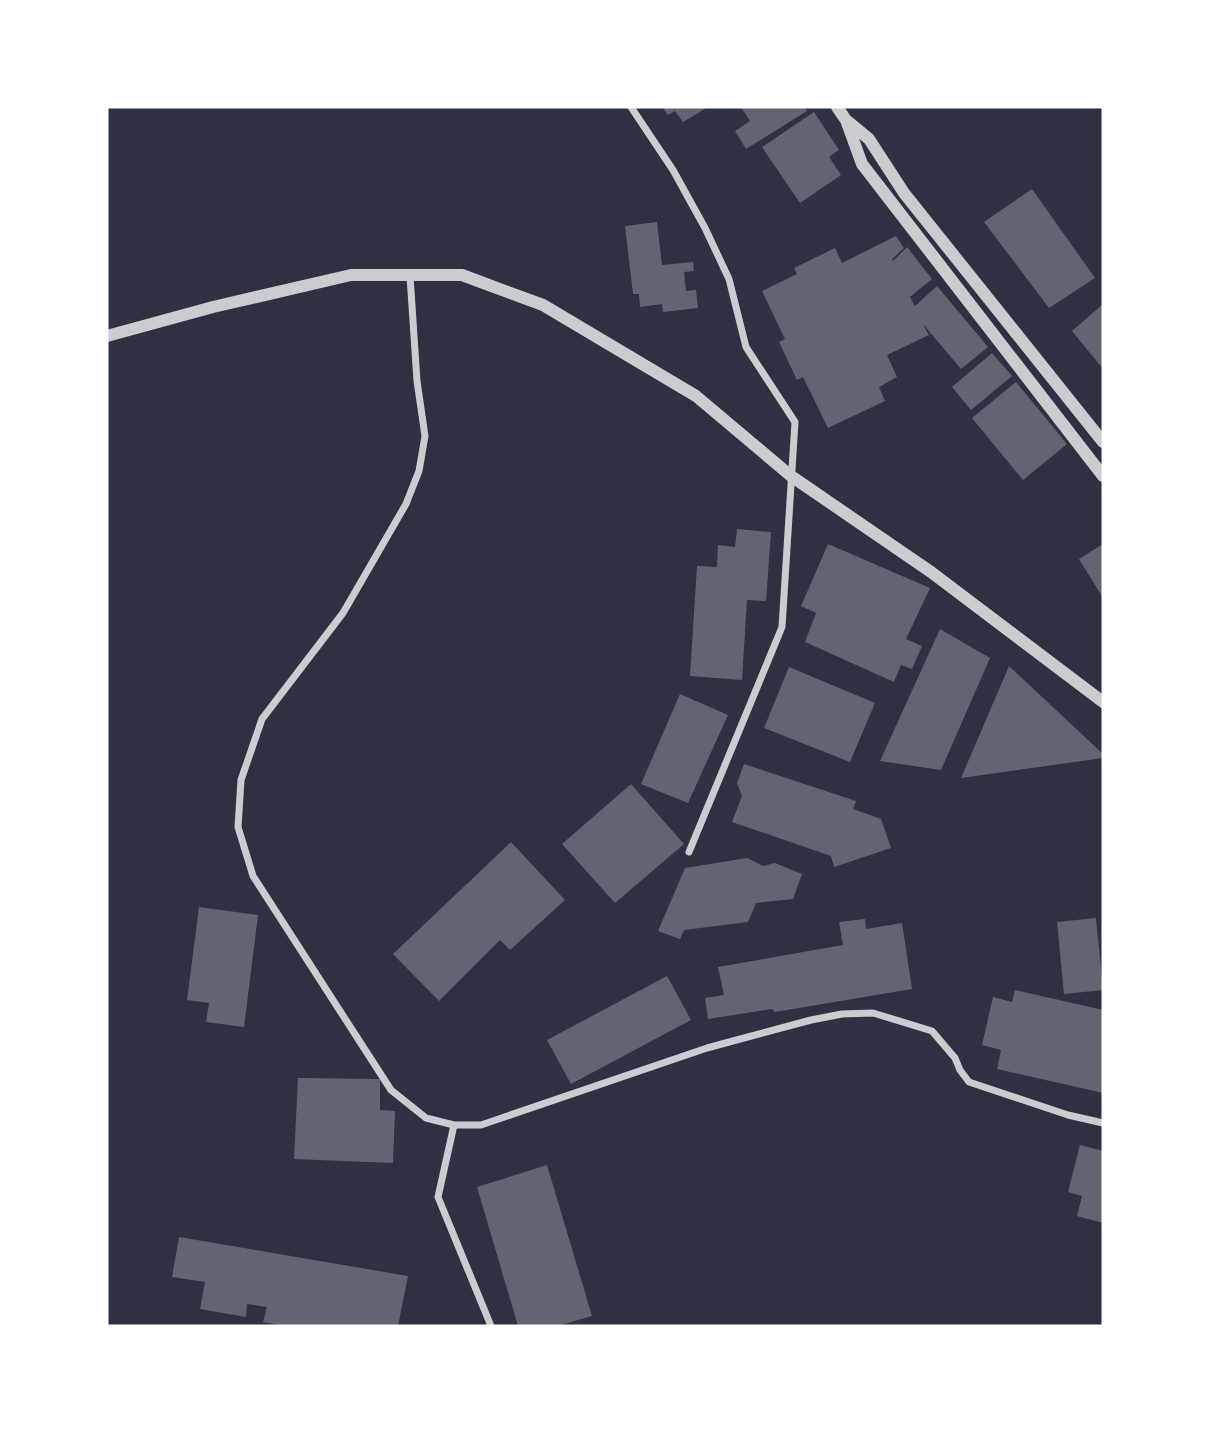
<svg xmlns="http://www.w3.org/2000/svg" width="1210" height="1433" font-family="Figtree,sans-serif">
<rect width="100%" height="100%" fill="#2d3142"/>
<!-- building -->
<path fill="#626471" d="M662 107H708L683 122 675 111 668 115Z
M741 107H804L807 111 746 149 735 131 750 121Z
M814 112 839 150 829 157 841 175 800 203 762 147Z
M1032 189 1095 278 1049 308 984 222Z
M657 222 662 265 693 262 694 271 684 272 686 291 696 290 698 308 663 312 662 304 640 307 639 294H633L625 226Z
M896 236 904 248 892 259 893 261 907 247 932 279 910 297 915 306 937 286 988 347 961 369 923 324 929 335 887 355 897 377 879 387 885 401 828 428 803 377 797 380 779 342 785 339 762 291 797 274 794 268 835 248 842 263Z
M1103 304V369L1072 331Z
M992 353 1012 376 971 410 952 387Z
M1016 382 1067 444 1023 480 972 418Z
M737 529 771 532 766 601 747 600 742 680 690 676 697 566 717 567 718 545 735 547Z
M828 544 930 588 906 639 922 646 912 669 901 665 894 682 805 642 816 613 801 606Z
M1103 544V598L1079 559Z
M940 629 990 658 941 770 880 761Z
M1009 666 1103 754V758L961 778Z
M789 667 875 703 850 762 764 728Z
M680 694 728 715 688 803 641 784Z
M744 764 856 801 853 809 881 819 891 848 834 867 831 856 732 822 742 796 737 783Z
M631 784 684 844 615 903 562 844Z
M511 842 565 900 510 950 500 940 439 1001 393 954Z
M747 858 763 866 775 863 802 874 793 899 756 903 748 922 684 930 680 939 658 931 685 868Z
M199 907 258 915 244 1027 206 1022 209 1003 187 1000Z
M1096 918 1103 990 1064 994 1057 922Z
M865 919 866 929 902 923 912 989 775 1012 772 1009 708 1019 705 998 724 995 718 967 843 945 839 922Z
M667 976 691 1020 571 1084 547 1040Z
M1015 990 1103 1010V1093L997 1069 1001 1050 982 1045 993 997 1012 1002Z
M298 1078 380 1079V1110L395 1111 393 1163 294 1159Z
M1080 1145 1103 1151V1223L1077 1216 1082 1196 1068 1192Z
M547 1165 592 1316 557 1326H518L477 1187Z
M179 1237 408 1276 398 1326H285L263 1322 267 1307 247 1304 246 1317 200 1309 205 1282 172 1277Z"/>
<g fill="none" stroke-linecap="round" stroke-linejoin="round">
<!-- minor -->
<path stroke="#caccd0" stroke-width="7" d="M631 107 673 170 705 228 729 279 746 347 795 422 782 627 689 852
M410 276 417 381 425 436 419 471 406 504 343 613 262 719 241 780 238 827 253 876 391 1090 426 1118 454 1125H481L707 1048 811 1020 842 1014 873 1013 932 1031 955 1058 960 1070 969 1082 1068 1115 1103 1123
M454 1125 438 1197 491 1326"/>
<!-- tertiary -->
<path stroke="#caccd0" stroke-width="12" d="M837 107 846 120 862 164 1103 476
M846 120 869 139 904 193 1103 442
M107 336 213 307 351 275H462L543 305 696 396 791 476 931 572 1103 702"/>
</g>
<!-- border -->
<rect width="1210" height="1433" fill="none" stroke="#ffffff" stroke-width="217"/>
</svg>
